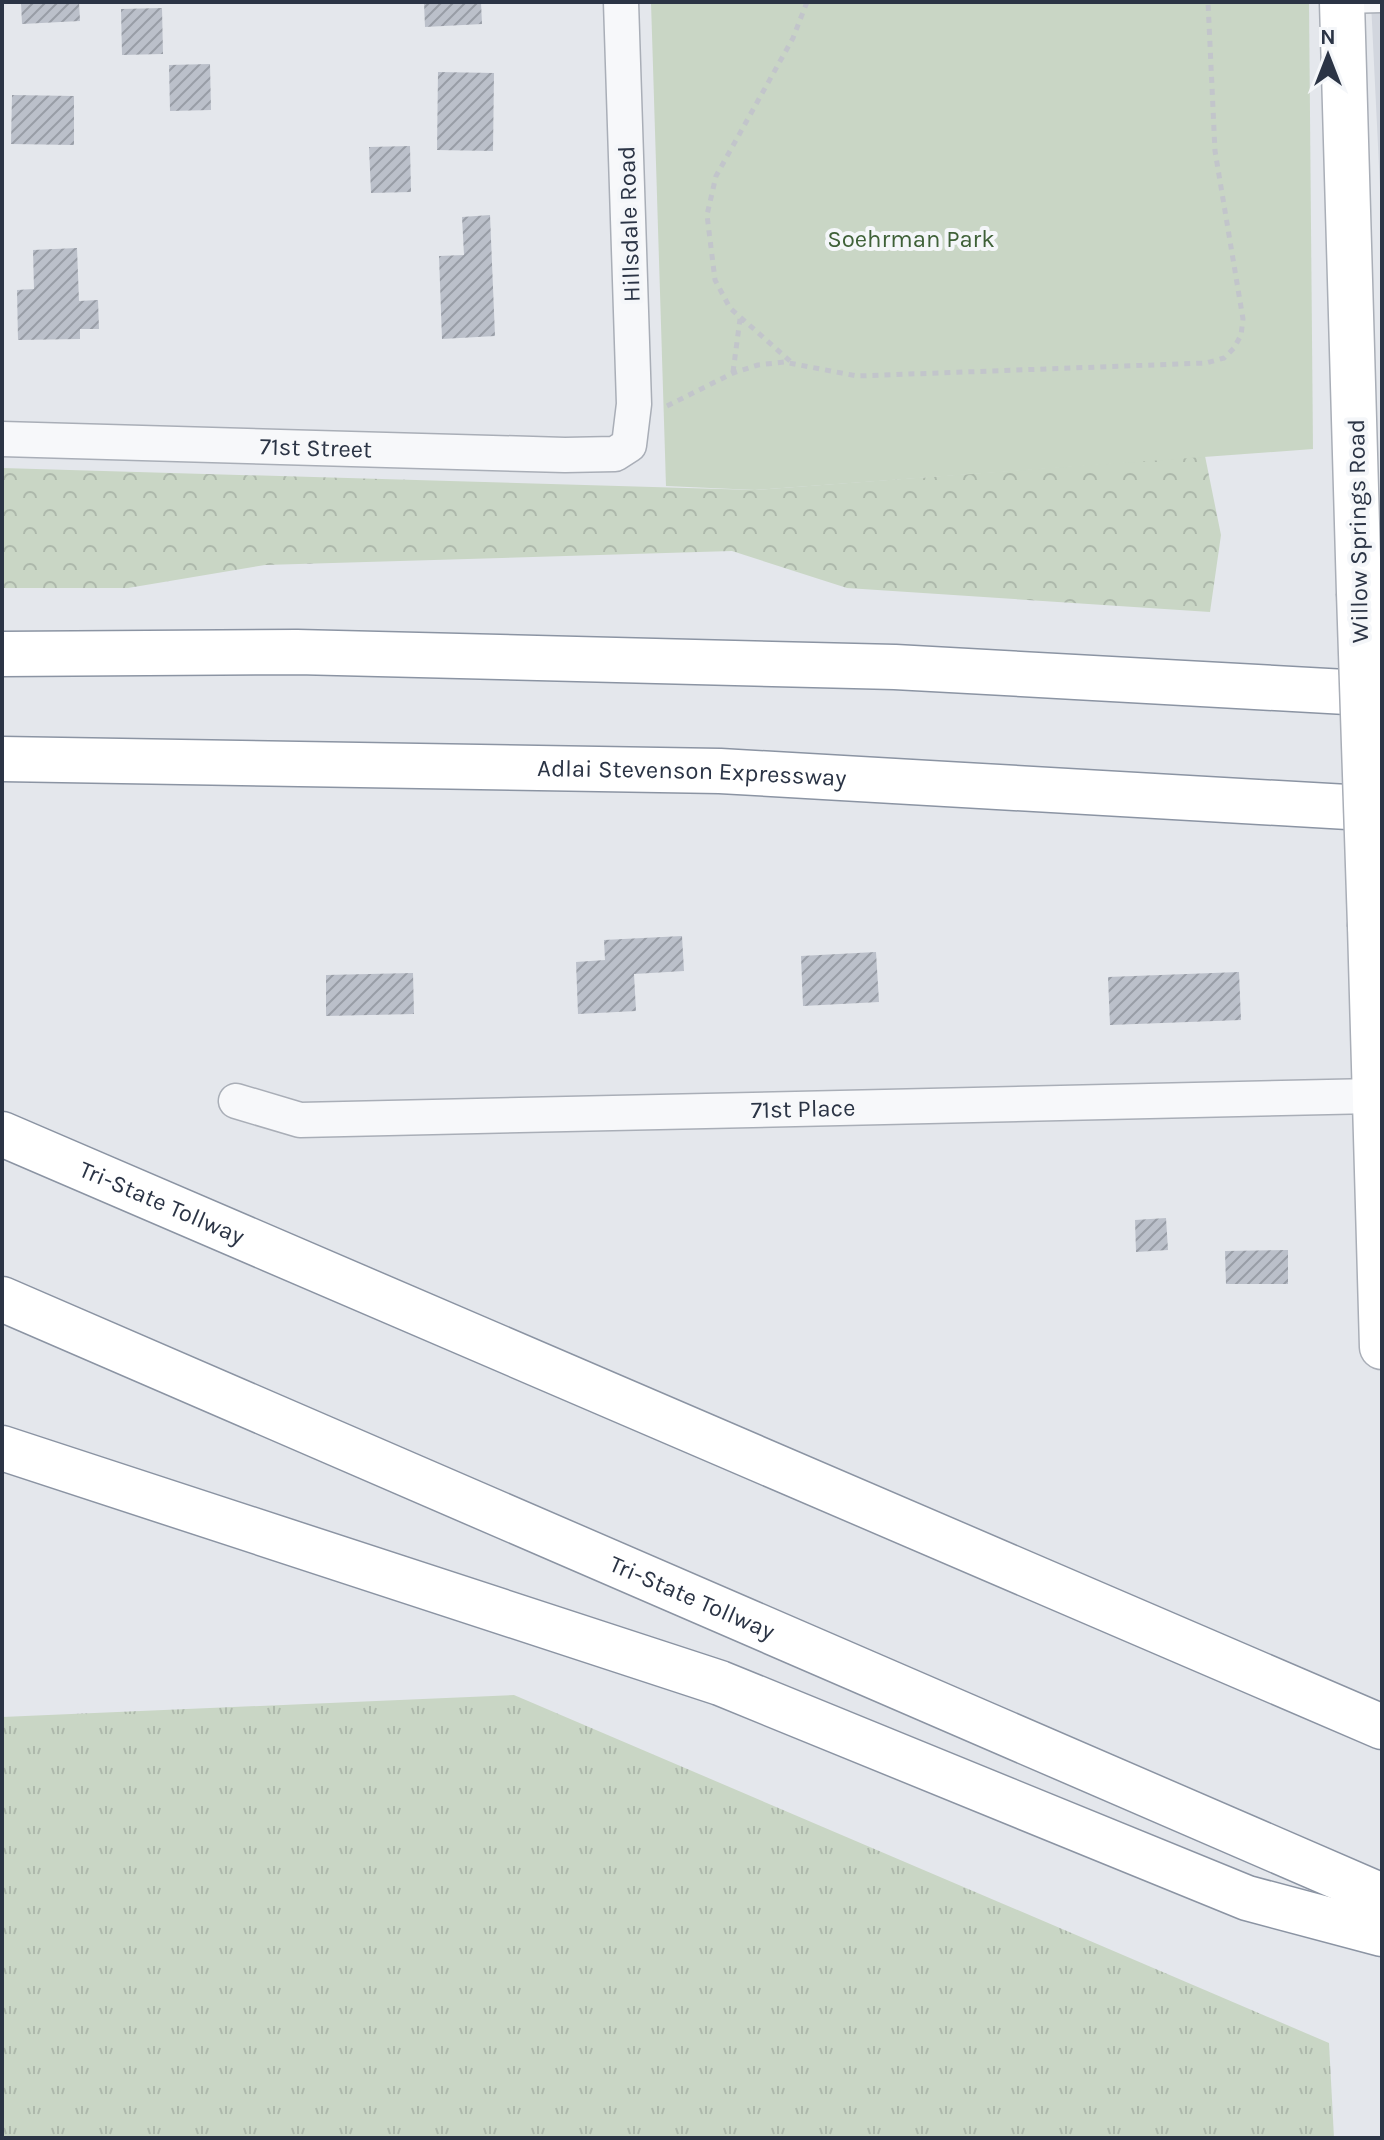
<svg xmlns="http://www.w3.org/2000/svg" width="1384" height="2140" font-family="Karla,sans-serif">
<defs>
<pattern id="grass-tufts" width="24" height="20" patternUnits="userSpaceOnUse" patternTransform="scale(2)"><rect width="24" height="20" fill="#c9d6c5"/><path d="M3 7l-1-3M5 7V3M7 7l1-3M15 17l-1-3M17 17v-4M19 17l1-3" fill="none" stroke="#adb8ab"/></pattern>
<pattern id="forest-crowns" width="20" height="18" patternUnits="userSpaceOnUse" patternTransform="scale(2)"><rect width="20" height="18" fill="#c9d6c5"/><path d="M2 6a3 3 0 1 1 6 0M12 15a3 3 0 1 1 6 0" fill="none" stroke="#adb8ab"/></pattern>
<pattern id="building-hatch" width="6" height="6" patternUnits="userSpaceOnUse" patternTransform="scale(2)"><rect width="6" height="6" fill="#bbc0ca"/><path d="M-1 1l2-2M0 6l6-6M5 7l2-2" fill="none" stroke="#989da6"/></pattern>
</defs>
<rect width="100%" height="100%" fill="#e4e7ec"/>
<!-- built -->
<path fill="#d2d6de" d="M1371 2H1382V233L1380 187Z"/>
<!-- grass -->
<path fill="url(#grass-tufts)" d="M514 1695 1329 2043 1334 2138H2V1717Z"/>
<!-- forest -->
<path fill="url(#forest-crowns)" d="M1205 456 1221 535 1210 612 847 588 732 551 265 565 128 588H2V468L755 490Z"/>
<!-- park -->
<path fill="#c9d6c5" d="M651 2H1309L1313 449 755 490 666 486Z"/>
<!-- building -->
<path fill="url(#building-hatch)" d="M21 2H79L80 21 22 24Z
M424 2H481L482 24 425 27Z
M162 8 163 54 122 55 121 9Z
M210 64 211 110 170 111 169 65Z
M438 72 494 73 493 151 437 150Z
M12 95 74 96V145L11 144Z
M410 146 411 192 371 193 369 147Z
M490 215 495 336 442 339 439 256 464 255 462 217Z
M77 248 79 301 98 300 99 329H80V339L18 340 17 290 34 289 33 250Z
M682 936 684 971 634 974 636 1011 578 1014 576 962 605 960 604 940Z
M876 952 879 1002 803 1006 801 956Z
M1239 972 1241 1020 1110 1025 1108 977Z
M413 973 414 1014 326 1016V975Z
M1166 1218 1168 1250 1136 1252 1135 1220Z
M1288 1250V1284H1226L1225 1251Z"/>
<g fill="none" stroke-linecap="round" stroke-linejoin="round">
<!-- lane casing -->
<g stroke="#a9aeb7" stroke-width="21">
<path id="lane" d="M1342 4 1382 3"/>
</g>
<!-- street casing -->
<g stroke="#a9aeb7" stroke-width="37">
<g id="street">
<path id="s1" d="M2 439 565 455 615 454 629 445 634 404 621 2"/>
<path id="s2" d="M236 1101 300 1120 1374 1096"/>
</g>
</g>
<!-- secondary casing -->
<g stroke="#a9aeb7" stroke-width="47">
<path id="secondary" d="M1342 2 1359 593
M1370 926 1382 1347"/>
</g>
<!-- highway casing -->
<g stroke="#8b94a3" stroke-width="47">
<g id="highway">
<path d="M2 654 297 652 895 667 1382 694"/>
<path id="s3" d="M2 759 720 771 1382 809"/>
<path id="s4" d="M2 1134 1382 1727"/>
<path id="s5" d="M2 1299 1382 1896"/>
<path d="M2 1448 720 1683 1247 1898 1382 1934"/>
</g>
</g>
<!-- path -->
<path stroke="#c2c5cb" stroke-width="5" stroke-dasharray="6 6" stroke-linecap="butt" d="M790 361 730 308 715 280 707 215 716 176 793 38 807 2
M733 372 740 319
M667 406 733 373 758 365 784 362 857 376 1206 363 1224 358 1234 348 1241 335 1243 319 1215 151 1208 2"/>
<!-- lane -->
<use href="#lane" stroke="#f7f8fa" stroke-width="18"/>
<!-- street -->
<use href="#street" stroke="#f7f8fa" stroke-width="34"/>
<!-- secondary -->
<use href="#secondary" stroke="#fff" stroke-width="44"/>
<!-- highway -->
<use href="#highway" stroke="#fff" stroke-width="44"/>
<!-- secondary-bridge casing -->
<g stroke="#a9aeb7" stroke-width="47" stroke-linecap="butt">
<path id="secondary-bridge" d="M1359 593 1370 926"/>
</g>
<!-- secondary-bridge -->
<use href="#secondary-bridge" stroke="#fff" stroke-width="44"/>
</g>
<g text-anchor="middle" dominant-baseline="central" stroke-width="8" stroke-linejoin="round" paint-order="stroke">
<!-- street labels -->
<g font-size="24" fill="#2b3445" stroke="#f4f6f9">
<text transform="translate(629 224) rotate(-92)">Hillsdale Road</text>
<text stroke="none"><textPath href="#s1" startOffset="314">71st Street</textPath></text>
<text transform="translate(1358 531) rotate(-91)">Willow Springs Road</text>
<text stroke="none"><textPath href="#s3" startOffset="690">Adlai Stevenson Expressway</textPath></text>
<text stroke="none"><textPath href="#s2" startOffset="570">71st Place</textPath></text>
<text stroke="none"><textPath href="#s4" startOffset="174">Tri-State Tollway</textPath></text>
<text stroke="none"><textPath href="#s5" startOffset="752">Tri-State Tollway</textPath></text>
</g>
<!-- park labels -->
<g font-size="24" fill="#3f6138" stroke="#f4f6f9">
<text x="911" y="239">Soehrman Park</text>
</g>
</g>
<!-- border -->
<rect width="1384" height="2140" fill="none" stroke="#2b3445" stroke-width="8"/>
<!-- north arrow -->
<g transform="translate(1328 56)" stroke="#f4f6f9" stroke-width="6" paint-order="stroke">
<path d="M0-6L14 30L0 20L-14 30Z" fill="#2b3445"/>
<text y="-12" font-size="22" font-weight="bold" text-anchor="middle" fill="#2b3445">N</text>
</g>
</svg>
